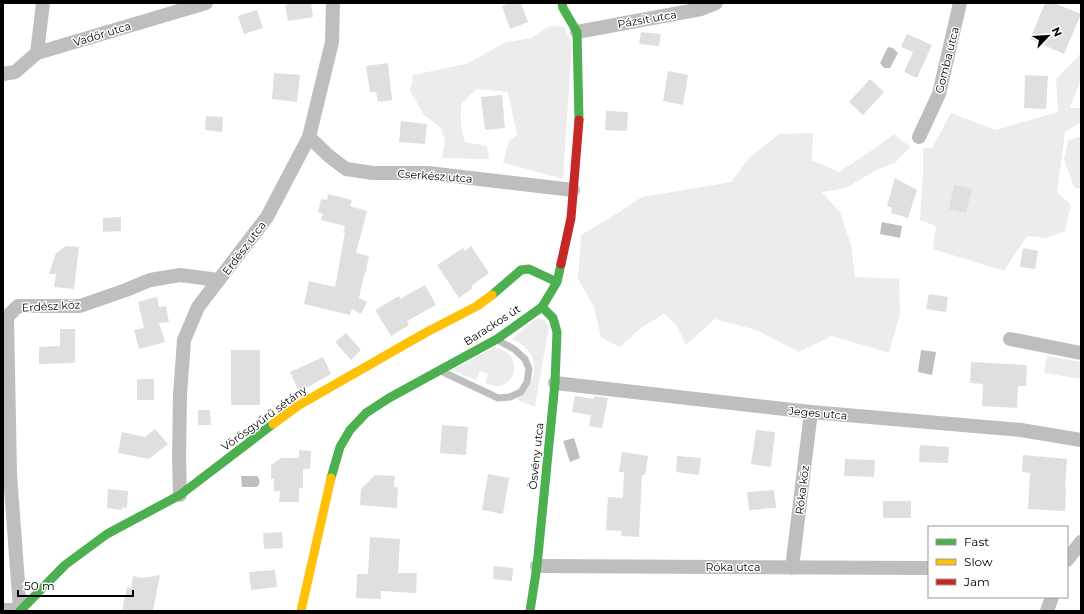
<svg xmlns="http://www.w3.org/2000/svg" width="1084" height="614" font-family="Montserrat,sans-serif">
<rect width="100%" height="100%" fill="#fff"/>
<!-- green -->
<path fill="#ececec" d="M551 26 564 27 572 43 563 179 503 163 509 141 517 135 508 92 476 89 461 105V126L465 142 487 146 489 159 442 158 445 140 440 127 424 115 410 91 413 75 466 64 506 42 532 38 546 28Z
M1080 54 1081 79 1070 108H1081V122L1065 132 1057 192 1071 205 1065 231 1046 238 1027 236 1004 271 933 249 936 226 920 220 923 174V148H932L951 113 995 130 1058 112 1056 79Z
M813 133 812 160 839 172 871 151 894 134 910 147 896 162 876 170 846 188 822 192 840 212 851 245 855 277 899 279 900 314 889 353 832 336 799 352 756 330 715 319 686 345 676 325 664 314 642 327 620 347 601 337 594 307 578 279 581 235 610 218 642 197 731 182 749 158 779 134Z
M1081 136V189L1074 187 1064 159 1068 141Z
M537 318 545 320 549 326 535 407 517 400C520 396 527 391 529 386 540 365 533 348 512 339Z
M495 347C501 350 508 352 511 357 519 369 511 385 498 386 494 387 489 384 485 383L488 374 480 371 476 380 452 370Z
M1047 356 1081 362V379L1044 373Z"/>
<!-- water -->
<path fill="#bfbfbf" d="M888 47 893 48 898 53 890 68H884L880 63Z
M882 222 902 226 900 238 880 234Z
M921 350 936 352 932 375 918 372Z
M574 438 580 458 570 462 563 441Z
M241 476H257C260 479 261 483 257 487H242Z"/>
<!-- building -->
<path fill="#dfdfdf" d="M296 3H311L313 17 288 21 285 5Z
M510 3H521L528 22 510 29 502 6Z
M1045 3H1054L1081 14 1064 54 1030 39Z
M257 10 263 28 244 34 238 16Z
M641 32 661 34 659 46 639 44Z
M907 34 932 45 917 78 904 72 913 52 901 47Z
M388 63 392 100 378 102 376 92H370L366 66Z
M668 71 688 75 683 105 663 101Z
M274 73 300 75 297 102 272 99Z
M1025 75 1048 76 1046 109 1024 108Z
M870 79 884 92 863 115 849 102Z
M502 95 505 128 485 130 481 97Z
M606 111 628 112 627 131 605 130Z
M206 116 223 117 222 132 205 130Z
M401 121 427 124 425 144 399 142Z
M895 178 917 190 908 218 891 213 892 208 887 206Z
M954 185 972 189 966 213 949 209Z
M328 194 352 200 350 206 367 211 356 253 369 256 365 275H364L359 298 367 302 361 314 352 309 350 315 304 304 309 281 335 287 345 233H343L345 226 321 220 323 214 318 212 321 199 327 200Z
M121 217V231L103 232V218Z
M66 246 79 247 74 289 54 287 56 274H49L56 253Z
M471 246 489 273 471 286 473 288 459 298 437 265 463 248 465 251Z
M1023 248 1038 251 1035 269 1020 267Z
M425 285 436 305 407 321 409 325 391 336 375 310 399 296 400 299Z
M929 294 948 297 946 312 926 309Z
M157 297 159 307 166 306 169 322 159 323 165 342 139 349 134 330 144 328 138 302Z
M60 329H75V363L39 364V347L60 346Z
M346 333 361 350 351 360 335 342Z
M231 350H260V405H231Z
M323 357 331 374 299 392 290 372Z
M971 362 1027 365 1026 386H1018L1017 408 982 406 983 384 970 383Z
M137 379H154V400H137Z
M575 396 594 399V396L608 398 602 428 589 426 591 415 572 412Z
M198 410H210L211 425H198Z
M442 425 468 427 466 455 440 453Z
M155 429 168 444 149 459 118 453 122 432 145 437Z
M756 430 775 432 771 467 751 464Z
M920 445 949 447 948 463 919 462Z
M299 450 311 451 310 469H303V488H299V502H279L280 491H274V479H271V465L281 458H299Z
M622 452 648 456 645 475H642L639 537 621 536 622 531 606 530 608 497 623 498 624 472H619Z
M1023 455 1067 459 1065 488H1066L1065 511 1028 509 1030 473 1022 472Z
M677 456 701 458 699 475 676 472Z
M845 459 875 460 874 477 844 476Z
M488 474 509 478 503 514 482 510Z
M375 475 395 476 394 487H398L397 508 360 505 361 489Z
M108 489 128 491 127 508 122 507V510L107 508Z
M774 490 776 508 749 510 747 492Z
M883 501H911V518H883Z
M282 532 283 548 264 549 263 533Z
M370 537 400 539 398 573H417L416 593 381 591V599L356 598 357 574H368Z
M494 566 513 568 512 581 493 579Z
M275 570 277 587 251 590 249 572Z
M160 575 153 611H122L127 587 131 588 133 576 142 578Z"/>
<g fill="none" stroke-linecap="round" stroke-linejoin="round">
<!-- lane -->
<path stroke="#bebebe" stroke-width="7" d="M443 372 498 398 510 397 521 392 527 382 529 369 525 359 514 349 499 341"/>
<!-- street -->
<path stroke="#bebebe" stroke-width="14" d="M577 32 701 9 716 3
M37 53 43 3
M3 74 15 72 37 53 206 3
M309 137 329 156 346 169 373 173H428L573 190
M919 137 939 94 960 3
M1010 339 1081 353
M555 383 811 412 1021 430 1081 440
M180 495 179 457 180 395 184 340 198 307 267 217 309 137 332 42 333 3
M1067 560 1081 542
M537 566 929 568
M792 568 811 412
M3 610H20L10 474 7 317 18 306H80L126 290 150 280 180 275 219 280
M1047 611 1052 597"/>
<!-- fast -->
<path stroke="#4caf50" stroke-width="9" d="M562 3 563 8 577 32 579 120
M492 295 521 270 529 269 557 282
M331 478 340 447 350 430 366 413 389 398 497 339 542 307 557 282 561 264
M20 611 65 565 107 534 180 495 273 424
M530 611 537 566 555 383 557 332 553 318 542 307"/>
<!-- slow -->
<path stroke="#ffc107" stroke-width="9" d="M273 424 299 405 425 333 477 306 492 295
M301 611 331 478"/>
<!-- jam -->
<path stroke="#c62828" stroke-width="9" d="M561 264 571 218 579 120"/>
</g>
<g text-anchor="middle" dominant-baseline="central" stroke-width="3" stroke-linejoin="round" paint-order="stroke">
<!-- street labels -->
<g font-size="11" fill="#000" stroke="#fff">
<text transform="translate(647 19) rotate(-10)">Pázsit utca</text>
<text transform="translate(102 34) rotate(-17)">Vadőr utca</text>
<text transform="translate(947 60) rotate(-76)">Gomba utca</text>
<text transform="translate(435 176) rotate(4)">Cserkész utca</text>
<text transform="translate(244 248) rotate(-53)">Erdész utca</text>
<text transform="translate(51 306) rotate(-3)">Erdész köz</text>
<text transform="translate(492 325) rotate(-33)">Barackos út</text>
<text transform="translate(818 413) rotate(5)">Jeges utca</text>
<text transform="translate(264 418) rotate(-36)">Vörösgyűrű sétány</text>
<text transform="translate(536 456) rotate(-84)">Ösvény utca</text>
<text transform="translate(802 490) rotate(-83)">Róka köz</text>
<text x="733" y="567">Róka utca</text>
</g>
</g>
<!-- border -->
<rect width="1084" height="614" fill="none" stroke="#000000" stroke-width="8"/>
<!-- legend -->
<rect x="928" y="526" width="140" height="72" fill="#ffffff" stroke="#999999"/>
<rect x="936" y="539" width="20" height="6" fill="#4caf50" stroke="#999999"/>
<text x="964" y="546" font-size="12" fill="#000000">Fast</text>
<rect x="936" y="559" width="20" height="6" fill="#ffc107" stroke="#999999"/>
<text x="964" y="566" font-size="12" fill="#000000">Slow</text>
<rect x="936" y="579" width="20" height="6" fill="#c62828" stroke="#999999"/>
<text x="964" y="586" font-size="12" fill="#000000">Jam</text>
<!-- north arrow -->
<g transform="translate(1048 36) rotate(65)" stroke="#ffffff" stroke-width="3" paint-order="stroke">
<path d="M0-3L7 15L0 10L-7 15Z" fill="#000000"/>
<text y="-6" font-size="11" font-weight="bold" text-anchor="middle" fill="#000000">N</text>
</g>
<!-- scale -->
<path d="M18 590v6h115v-6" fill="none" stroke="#000000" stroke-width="2"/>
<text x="24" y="590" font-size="12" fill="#000000" stroke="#ffffff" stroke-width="3" paint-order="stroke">50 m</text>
</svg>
